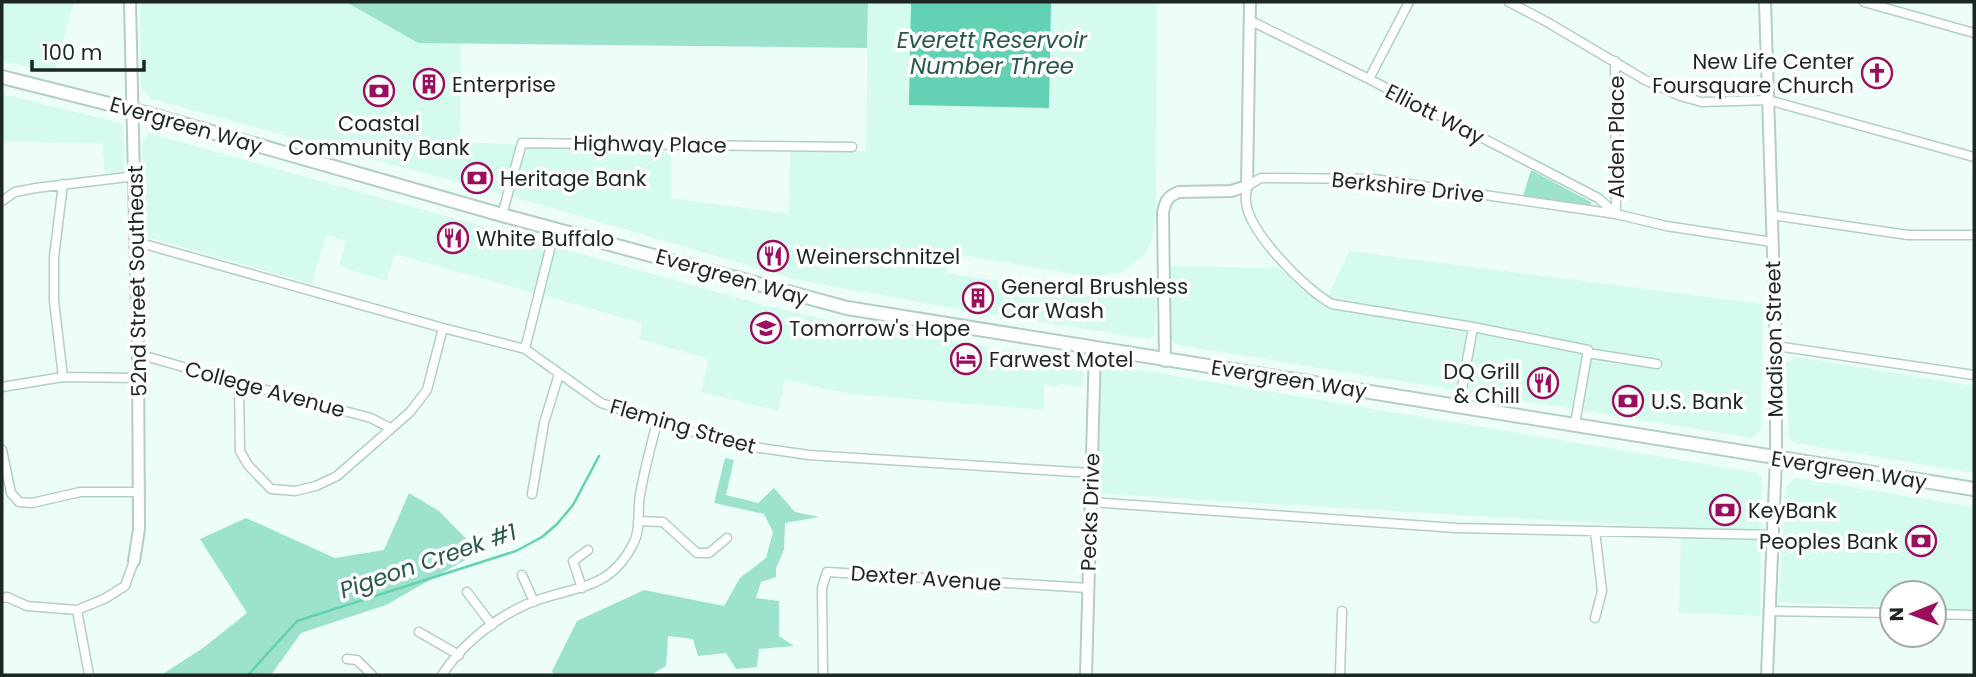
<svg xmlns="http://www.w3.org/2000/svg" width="1976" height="677" font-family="Poppins,sans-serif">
<rect width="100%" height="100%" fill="#edfef8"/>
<!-- built -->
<path fill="#d5fbee" d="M2 2H74L54 73 2 61Z
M140 2H346L418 43H461L460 142 671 152V198L789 214 790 152 866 151 868 2H1157L1156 208 1152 240 1143 256 1121 272 1098 276 1073 274 967 256 954 260 945 273 1097 296H1157L1155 335 1148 339 935 305 798 280 552 208 151 99 141 88Z
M2 94 121 123 123 128 124 172 105 174 102 143 2 142Z
M149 133 767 306 833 321 1074 361 1083 367 1082 388 1062 384 1056 387 1044 384V410L852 394 785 380 778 411 701 392 709 359 639 339 642 323 395 254 386 281 339 266 346 241 326 235 312 284 147 237 144 232 142 144Z
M1349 251 1763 304 1761 430 1752 438 1177 345 1170 340 1169 266 1279 268 1323 306Z
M1797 357 1974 386V473L1794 443 1789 438 1786 362Z
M1111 365 1757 473 1762 478 1760 616 1679 613 1681 528 1103 494 1097 488 1098 374Z
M1796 478 1974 507V611L1934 609V593H1892V607L1779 602 1786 486Z"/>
<!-- green -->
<path fill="#9de2cd" d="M346 2H868L867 48 418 43Z
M1531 170 1591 202V206L1523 196Z
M725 458 734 460 726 495 758 503 774 488 795 512 819 517 785 523 784 550 776 568V577L761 582 756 598 779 601V636L794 646 759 649 757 667 736 669 726 653 698 656 693 639 668 636 666 666 651 675H554L552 671 577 621 644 590 724 606 740 578 766 558 773 532 764 514 714 503Z
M409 493 439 511 479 552 386 605 301 633 271 675H161L203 648 247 613 200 539 246 518 335 558 384 550Z"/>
<!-- water -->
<path fill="#62d1b4" d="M911 2H1051L1049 108 909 105Z"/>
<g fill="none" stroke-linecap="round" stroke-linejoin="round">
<!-- stream -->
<path stroke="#62d1b4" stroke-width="2.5" d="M248 675 297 621 516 551 542 537 557 524 573 505 599 456"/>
<!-- street casing -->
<g stroke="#b3cec5" stroke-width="11">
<path id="street" d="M1509 2 1547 22 1645 80 1680 96 1702 102 1768 100 1974 157
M1864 2 1974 33
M1249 20 1369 79 1598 198 1616 214
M1615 61 1616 214
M1369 79 1409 2
M2 201 15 192 36 188 136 176
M502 215 522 143 852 147
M1771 215 1908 235H1971
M137 242 443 328 525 349 601 403 713 438 760 448 809 455 1091 473
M1776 346 1974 375
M525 349 555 229
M1588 353 1657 364
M138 354 239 383 371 418 390 428
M63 377 54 301V257L63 184
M239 383 240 451 248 465 271 489 295 491 316 486 337 476 410 412 427 390 443 328
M2 387 63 377 138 378
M1459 405 1473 327
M1575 424 1588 350 1473 327 1332 304C1306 290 1249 233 1246 202 1245 197 1247 191 1247 186L1261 178 1374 179 1616 214 1666 226 1772 242
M2 450 11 493 19 502 32 503 80 492H139
M532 494 544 423 559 374
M1091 502 1456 528 1773 535
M638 521 663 522 697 553H709L727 538
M1595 531 1602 591 1595 618
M522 575 534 602
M582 588 573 561 588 550
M467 592 492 625
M2 598 7 597 27 606 77 610 104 599 125 586 134 561
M77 610 89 675
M1769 611 1892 613
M1934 614 1974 615
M419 632 459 655
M347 659 357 660 372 675
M442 675C462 644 494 619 527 604 571 585 609 594 634 542 641 529 637 510 640 495 644 471 651 446 657 422
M823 675 822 588 827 572 1088 588
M1340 675 1342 611"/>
</g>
<!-- secondary casing -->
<g stroke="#b3cec5" stroke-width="14">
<path id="secondary" d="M130 2 138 354 139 529 134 561
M1765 2 1776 346V458L1767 675
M1165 361 1163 213C1165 201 1168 196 1179 192L1231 191 1247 186 1250 2
M1086 675 1095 348"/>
</g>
<!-- primary casing -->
<g stroke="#b3cec5" stroke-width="16">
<path id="primary" d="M2 77 145 113 502 215 847 308 1974 489"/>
</g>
<!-- street -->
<use href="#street" stroke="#fff" stroke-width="8"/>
<!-- secondary -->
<use href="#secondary" stroke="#fff" stroke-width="10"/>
<!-- primary -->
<use href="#primary" stroke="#fff" stroke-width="12"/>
</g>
<!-- icons -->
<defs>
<g id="church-ring" transform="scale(1.575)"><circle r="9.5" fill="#fff" stroke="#9b0d5d" stroke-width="1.5"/><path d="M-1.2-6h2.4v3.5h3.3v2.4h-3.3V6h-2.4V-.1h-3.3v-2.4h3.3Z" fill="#9b0d5d"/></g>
<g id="building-ring" transform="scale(1.575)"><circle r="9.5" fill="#fff" stroke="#9b0d5d" stroke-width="1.5"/><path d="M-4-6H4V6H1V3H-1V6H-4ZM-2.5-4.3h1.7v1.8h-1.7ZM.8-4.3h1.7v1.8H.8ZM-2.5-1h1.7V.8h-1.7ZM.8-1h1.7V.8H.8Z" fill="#9b0d5d"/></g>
<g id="bank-ring" transform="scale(1.575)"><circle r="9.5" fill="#fff" stroke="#9b0d5d" stroke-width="1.5"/><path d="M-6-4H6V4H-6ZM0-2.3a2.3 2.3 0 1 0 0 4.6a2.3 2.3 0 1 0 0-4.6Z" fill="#9b0d5d"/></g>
<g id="restaurant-ring" transform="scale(1.575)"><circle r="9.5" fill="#fff" stroke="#9b0d5d" stroke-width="1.5"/><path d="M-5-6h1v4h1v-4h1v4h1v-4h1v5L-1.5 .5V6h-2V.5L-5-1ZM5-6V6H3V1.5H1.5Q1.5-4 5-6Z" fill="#9b0d5d"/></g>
<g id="school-ring" transform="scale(1.575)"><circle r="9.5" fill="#fff" stroke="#9b0d5d" stroke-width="1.5"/><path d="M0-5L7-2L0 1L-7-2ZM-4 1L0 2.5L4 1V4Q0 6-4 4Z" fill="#9b0d5d"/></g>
<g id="hotel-ring" transform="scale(1.575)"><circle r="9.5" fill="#fff" stroke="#9b0d5d" stroke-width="1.5"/><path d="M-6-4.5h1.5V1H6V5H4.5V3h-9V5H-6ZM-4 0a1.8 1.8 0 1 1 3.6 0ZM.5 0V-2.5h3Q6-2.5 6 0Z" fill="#9b0d5d"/></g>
</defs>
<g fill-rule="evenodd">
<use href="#church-ring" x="1877" y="73"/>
<use href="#building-ring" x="429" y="84"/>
<use href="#bank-ring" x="379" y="91"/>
<use href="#bank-ring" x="477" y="178"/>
<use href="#restaurant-ring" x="453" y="238"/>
<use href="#restaurant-ring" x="773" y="256"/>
<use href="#building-ring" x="978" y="298"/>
<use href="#school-ring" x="766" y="328"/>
<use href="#hotel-ring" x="966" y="359"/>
<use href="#restaurant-ring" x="1543" y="383"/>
<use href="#bank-ring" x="1628" y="401"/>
<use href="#bank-ring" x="1725" y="510"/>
<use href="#bank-ring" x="1921" y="541"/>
</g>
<g text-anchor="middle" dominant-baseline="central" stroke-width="7" stroke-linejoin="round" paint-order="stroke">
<!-- poi labels -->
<g font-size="21" fill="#1c2723" stroke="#fff" text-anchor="start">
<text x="1854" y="61" text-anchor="end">New Life Center<tspan x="1854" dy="24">Foursquare Church</tspan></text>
<text x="452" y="84">Enterprise</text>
<text x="379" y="123" text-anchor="middle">Coastal<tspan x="379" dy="24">Community Bank</tspan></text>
<text x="500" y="178">Heritage Bank</text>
<text x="476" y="238">White Buffalo</text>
<text x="796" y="256">Weinerschnitzel</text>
<text x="1001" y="286">General Brushless<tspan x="1001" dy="24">Car Wash</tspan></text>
<text x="789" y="328">Tomorrow's Hope</text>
<text x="989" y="359">Farwest Motel</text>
<text x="1520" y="371" text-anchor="end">DQ Grill<tspan x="1520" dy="24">&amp; Chill</tspan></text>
<text x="1651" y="401">U.S. Bank</text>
<text x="1748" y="510">KeyBank</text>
<text x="1898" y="541" text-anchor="end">Peoples Bank</text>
</g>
<!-- street labels -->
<g font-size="21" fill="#1c2723" stroke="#fff">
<text transform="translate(1435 114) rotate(27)">Elliott Way</text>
<text transform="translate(186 125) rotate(16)">Evergreen Way</text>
<text transform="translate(1616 137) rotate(-90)">Alden Place</text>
<text transform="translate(650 144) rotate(1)">Highway Place</text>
<text transform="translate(1408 187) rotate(6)">Berkshire Drive</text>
<text transform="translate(732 277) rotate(16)">Evergreen Way</text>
<text transform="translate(137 281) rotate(-91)">52nd Street Southeast</text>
<text transform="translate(1774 339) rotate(-91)">Madison Street</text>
<text transform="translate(1289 379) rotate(9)">Evergreen Way</text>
<text transform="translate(265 389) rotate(15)">College Avenue</text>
<text transform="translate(683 426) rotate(16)">Fleming Street</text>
<text transform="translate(1849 470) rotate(9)">Evergreen Way</text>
<text transform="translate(1090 512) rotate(-88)">Pecks Drive</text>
<text transform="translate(926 578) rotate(4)">Dexter Avenue</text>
</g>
<!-- water labels -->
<g font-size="23" font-style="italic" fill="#29594c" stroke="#fff">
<text x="992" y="40">Everett Reservoir<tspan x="992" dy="26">Number Three</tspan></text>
<text transform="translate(428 561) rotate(-19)">Pigeon Creek #1</text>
</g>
</g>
<!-- border -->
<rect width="1976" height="677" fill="none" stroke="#1c2723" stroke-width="7"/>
<!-- north arrow -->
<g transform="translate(1913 614) rotate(269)"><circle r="33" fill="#ffffff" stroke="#a4a9a7" stroke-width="2"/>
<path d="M0-5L12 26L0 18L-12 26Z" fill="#9b0d5d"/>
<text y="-10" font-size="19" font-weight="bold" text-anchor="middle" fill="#1c2723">N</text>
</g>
<!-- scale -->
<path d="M32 60v10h112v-10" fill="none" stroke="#1c2723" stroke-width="3.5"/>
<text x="42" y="60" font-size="21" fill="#1c2723" stroke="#ffffff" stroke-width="5" paint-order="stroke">100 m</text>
</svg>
